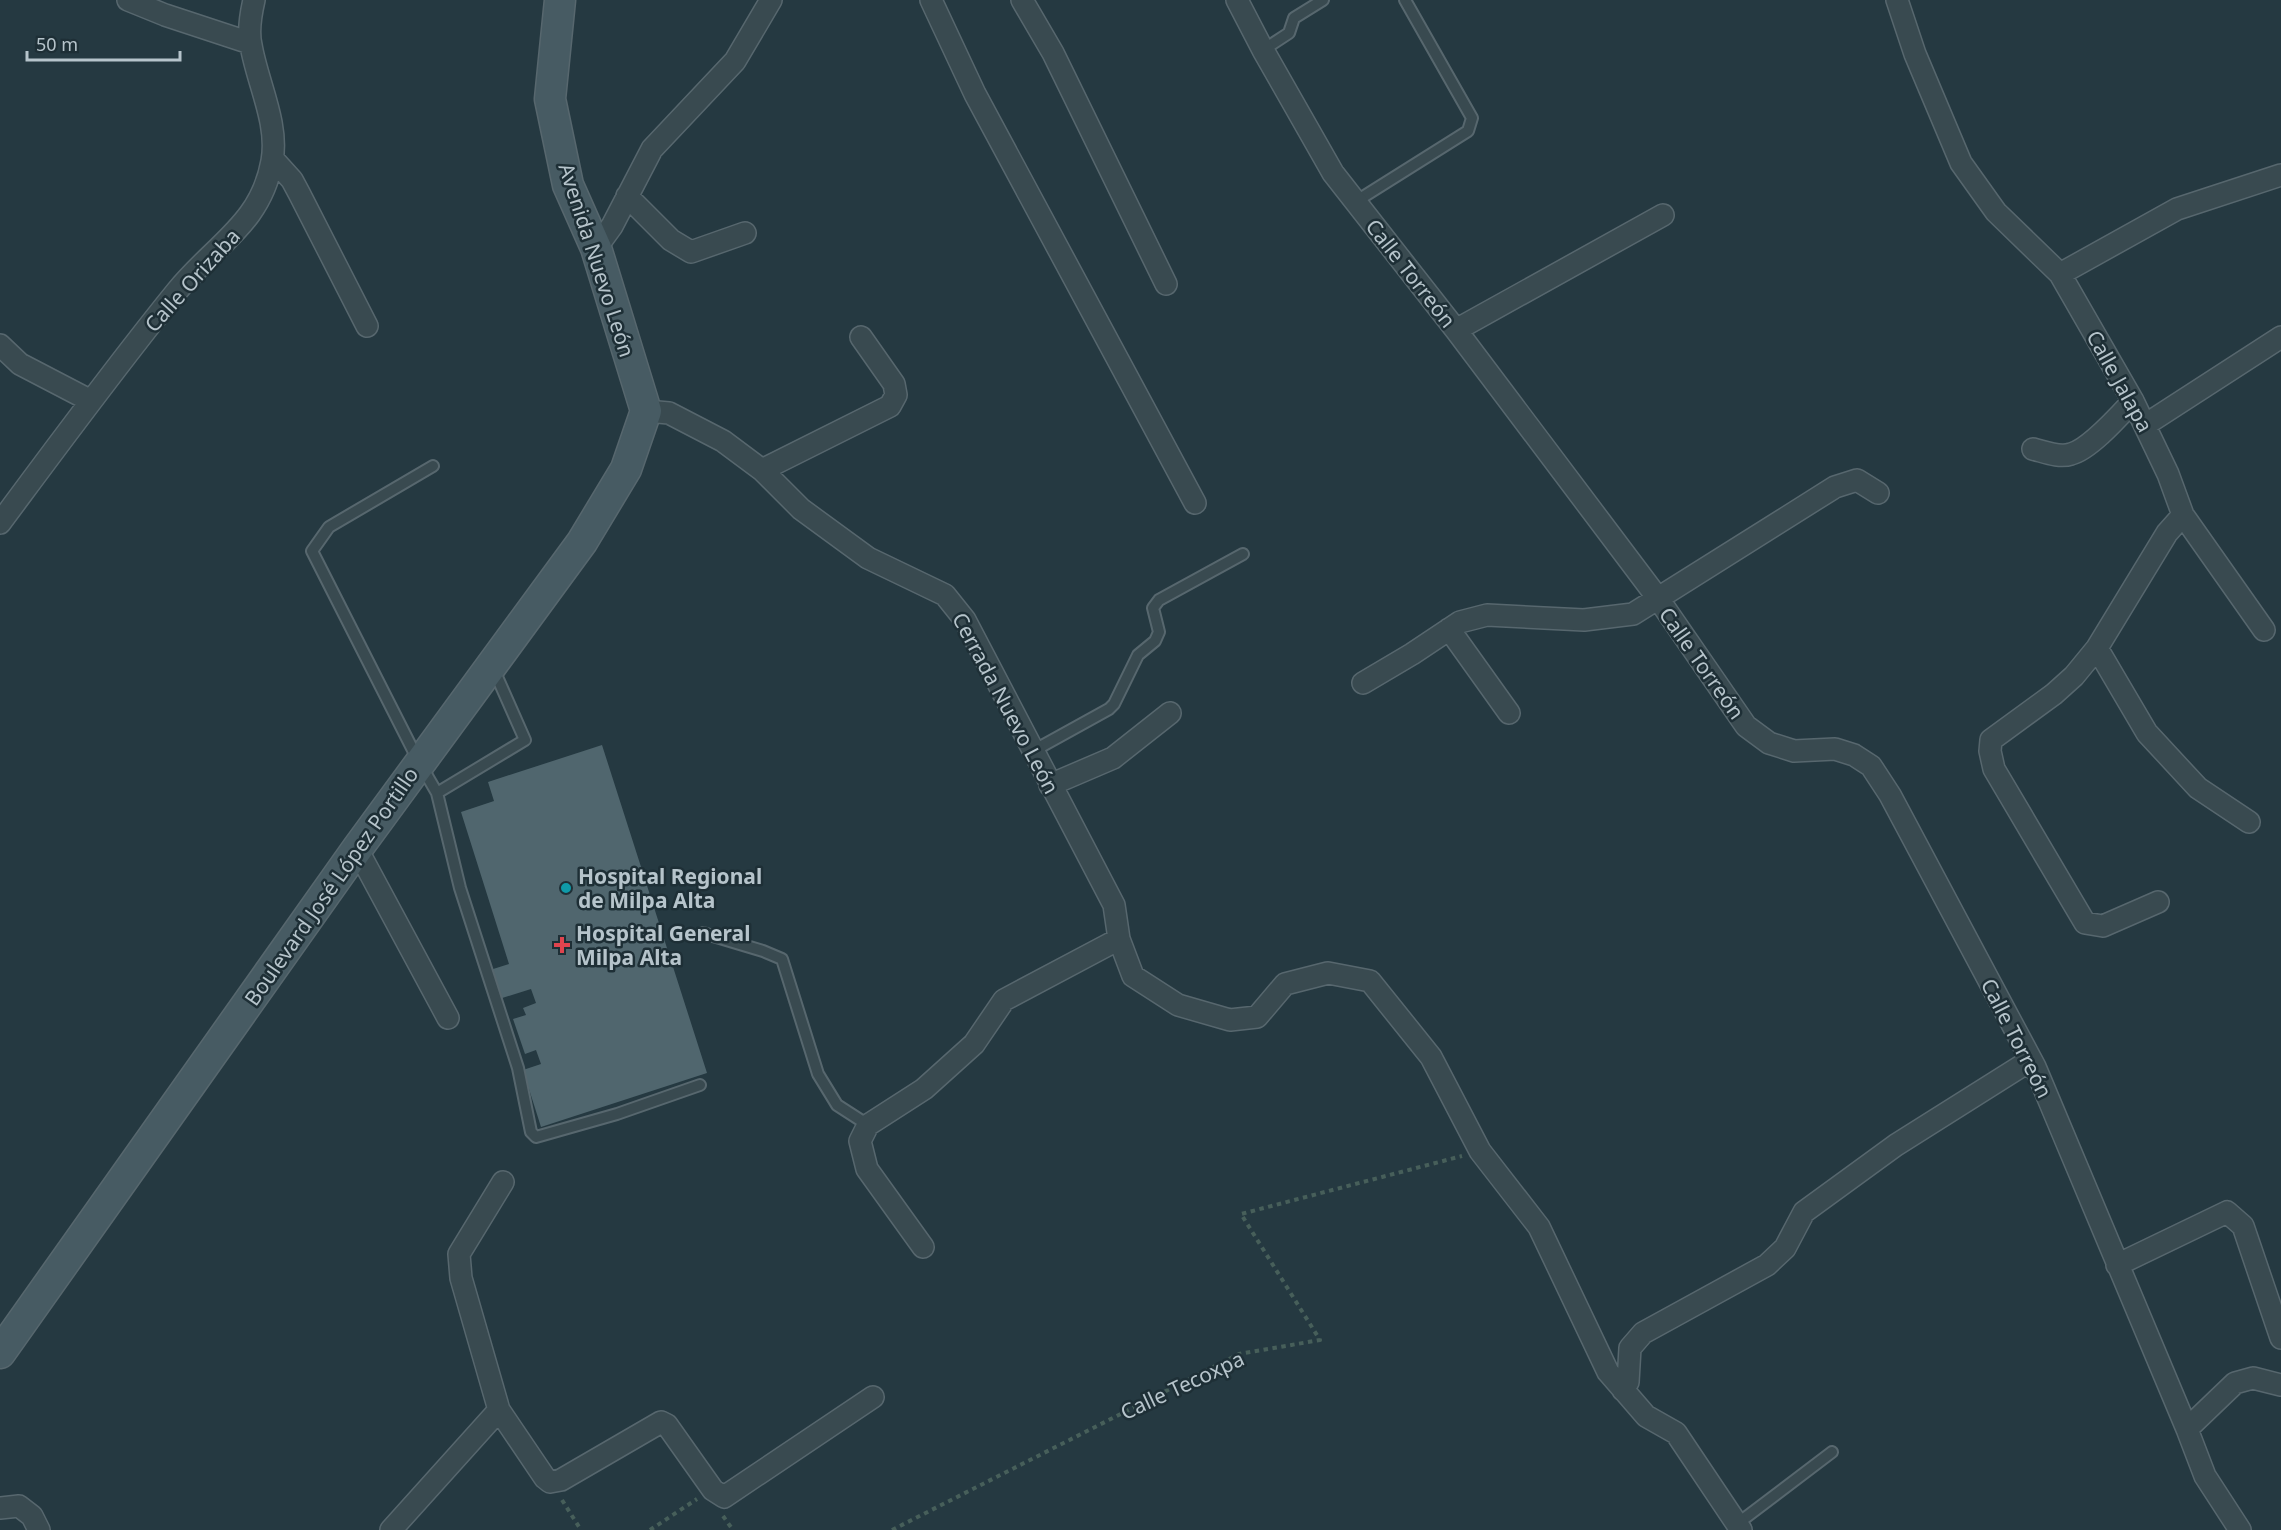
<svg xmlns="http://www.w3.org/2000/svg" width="2281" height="1530" font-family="'Noto Sans',sans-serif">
<rect width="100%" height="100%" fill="#253941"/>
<!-- building -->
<path fill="#50666e" d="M602 745 707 1073 541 1127 523 1070 541 1064 536 1050 525 1054 513 1019 526 1015 523 1008 536 1003 531 989 499 999 490 970 509 964 461 812 494 801 488 782Z"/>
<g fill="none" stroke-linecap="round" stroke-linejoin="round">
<!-- service casing -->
<g stroke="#57676e" stroke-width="14">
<path id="service" d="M1263 50 1289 33 1294 18 1323 0
M1355 202 1468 131 1472 118 1405 0
M433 466 329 527 312 551 419 762 437 793 525 740 494 670
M1033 751 1109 709 1114 704 1138 655 1155 641 1159 632 1153 608 1159 600 1243 554
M437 793 460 888 518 1068 531 1132 536 1137 617 1114 700 1085
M703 933 763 951 782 959 818 1074 837 1105 868 1125
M1737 1524 1832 1452"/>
</g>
<!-- minor casing -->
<g stroke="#57676e" stroke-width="24">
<path id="minor" d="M128 0 165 15 250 43
M931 0 975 94 1195 503
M1022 0 1053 53 1166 284
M1237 0 1263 50 1333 173 1456 330 1657 597 1746 726 1769 743 1794 751 1835 749 1854 755 1871 766 1890 795 2035 1067 2187 1429 2205 1476 2240 1530
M1897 0 1915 54 1961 163 1996 212 2060 274 2133 401 2168 474 2183 515 2167 533 2097 648 2074 676 2054 694 1991 740 1990 751 1994 769 2085 923 2103 926 2158 902
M273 159 292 180 299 193 367 326
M627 196 671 240 691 252 745 233
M596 248 612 226 652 149 735 61 771 0
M2060 274 2177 209 2281 175
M1456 330 1663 215
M0 345 20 364 91 401
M646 411 669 413 723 441 762 470 801 509 868 558 945 595 965 620 1114 905 1119 939
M2145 425 2281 337
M2033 449C2045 452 2059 458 2071 454 2090 449 2119 416 2133 401
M762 470 890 406 896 395 894 384 861 337
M2183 515 2264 630
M0 523C58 445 116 366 177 291 214 245 261 224 272 161 279 123 257 82 251 45 248 32 251 13 254 0
M1449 629 1509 713
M2097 648 2147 733 2198 788 2249 822
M1363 683 1412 654 1460 622 1487 615 1584 620 1633 614 1835 487 1857 480 1878 493
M1050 785 1113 758 1170 713
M357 849 448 1018
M503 1182 459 1254 461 1278 499 1410 545 1478 550 1482 561 1480 661 1422 667 1425 713 1490 724 1497 873 1397
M923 1247 867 1169 860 1141 868 1125 924 1089 974 1044 1004 1000 1119 939 1133 976 1178 1005 1230 1020 1257 1017 1285 984 1328 973 1370 981 1431 1057 1480 1151 1539 1227 1608 1372 1646 1416 1676 1433 1741 1530
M2117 1265 2227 1212 2243 1226 2281 1338
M1623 1390 1628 1382 1630 1348 1643 1333 1767 1265 1785 1248 1804 1212 1896 1145 2031 1060
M2187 1429 2235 1383 2253 1378 2281 1385
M0 1508 19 1506 32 1516 39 1530
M391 1530 499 1410"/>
</g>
<!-- secondary casing -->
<g stroke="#57676e" stroke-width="33">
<path id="secondary" d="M0 1353 357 849 582 542 626 469 646 411 596 248 568 185 550 99 560 0"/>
</g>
<!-- path -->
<path stroke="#475f5a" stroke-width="4" stroke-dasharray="4.5 4.5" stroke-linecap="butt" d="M562 1500 581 1530
M723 1516 733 1530
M650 1530 697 1499
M892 1530 1239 1354 1320 1340 1241 1214 1462 1156"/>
<!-- service -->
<use href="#service" stroke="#394a50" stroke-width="10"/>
<!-- minor -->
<use href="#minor" stroke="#394a50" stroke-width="21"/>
<!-- secondary -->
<use href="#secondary" stroke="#475b63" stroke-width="30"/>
</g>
<!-- markers -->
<circle fill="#0f9aa8" stroke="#1e2f36" stroke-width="2" cx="566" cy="888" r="6"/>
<path fill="#e0444e" stroke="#1e2f36" stroke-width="2" d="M559 936h6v6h6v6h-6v6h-6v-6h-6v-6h6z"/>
<g text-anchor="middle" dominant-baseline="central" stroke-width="5" stroke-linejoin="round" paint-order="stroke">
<!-- street labels -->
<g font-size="21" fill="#b6c4cb" stroke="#1e2f36">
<text transform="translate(597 260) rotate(72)">Avenida Nuevo León</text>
<text transform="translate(1411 273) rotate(52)">Calle Torreón</text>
<text transform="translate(192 280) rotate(-48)">Calle Orizaba</text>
<text transform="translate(2120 381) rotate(61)">Calle Jalapa</text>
<text transform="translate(1702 663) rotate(55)">Calle Torreón</text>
<text transform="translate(1006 703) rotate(62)">Cerrada Nuevo León</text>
<text transform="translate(331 886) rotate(-55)">Boulevard José López Portillo</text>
<text transform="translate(2017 1038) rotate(63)">Calle Torreón</text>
<text transform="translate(1182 1385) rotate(-25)">Calle Tecoxpa</text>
</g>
<!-- poi labels -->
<g font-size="21" font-weight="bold" fill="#b6c4cb" stroke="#1e2f36" text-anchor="start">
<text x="578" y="876">Hospital Regional<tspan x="578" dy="24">de Milpa Alta</tspan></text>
<text x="576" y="933">Hospital General<tspan x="576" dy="24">Milpa Alta</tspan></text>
</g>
</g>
<!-- scale -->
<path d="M27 51v9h153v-9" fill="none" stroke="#b6c4cb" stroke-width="3"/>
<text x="36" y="51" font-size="18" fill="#b6c4cb" stroke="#1e2f36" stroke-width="4.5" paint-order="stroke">50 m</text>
</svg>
